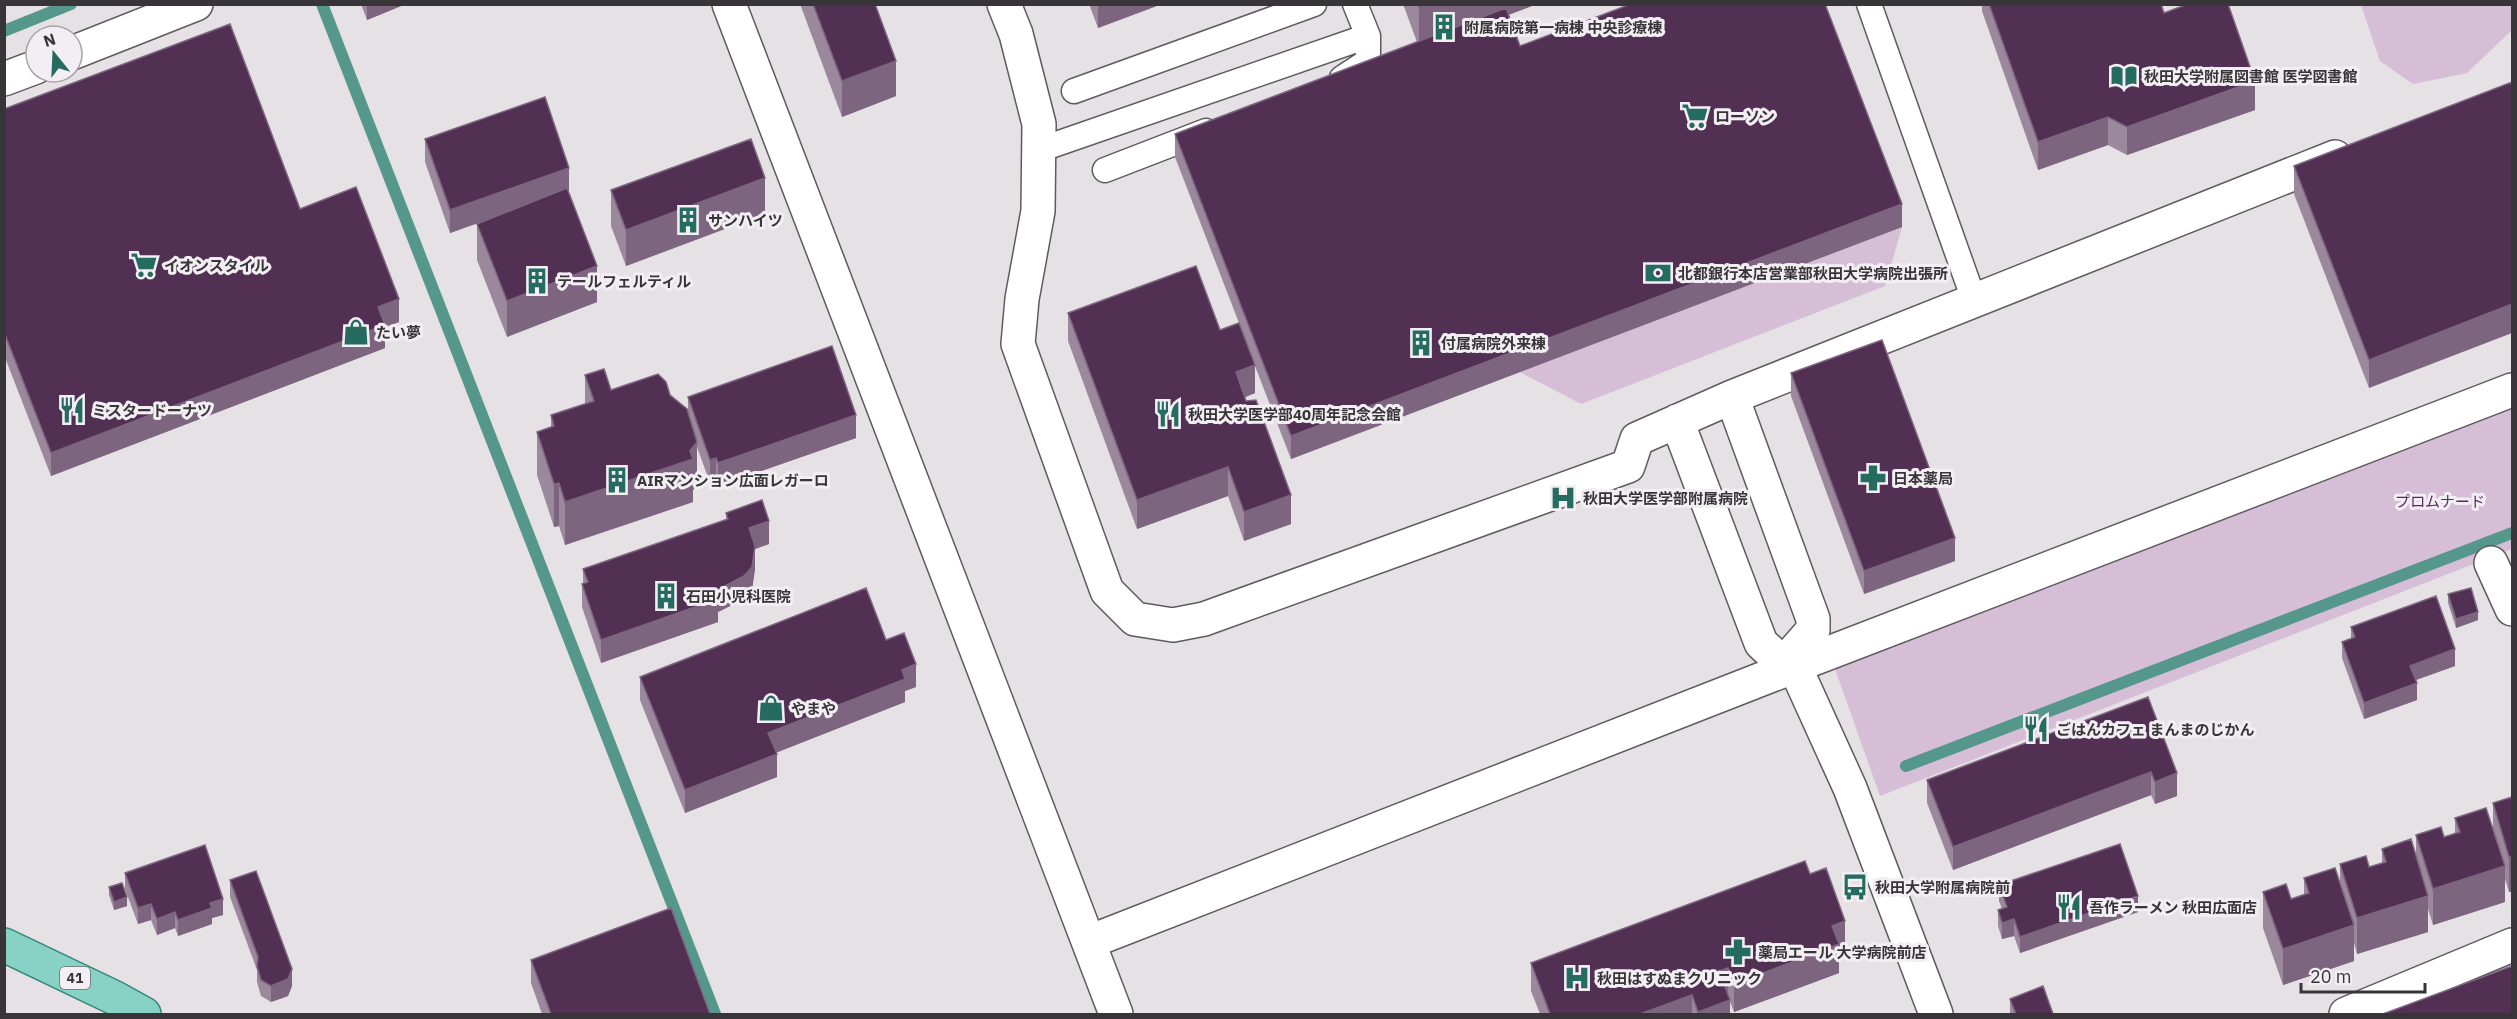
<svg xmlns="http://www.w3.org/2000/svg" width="2517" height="1019" font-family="'IBM Plex Sans','Noto Sans JP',sans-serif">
<rect width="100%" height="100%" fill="#e5e1e5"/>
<!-- green -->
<path fill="#d6bed7" d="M2361 5H2512V30L2467 73 2413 84 2380 61Z
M1902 227 1885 286 1581 404 1514 369Z
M2512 396V549L1880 796 1834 666Z"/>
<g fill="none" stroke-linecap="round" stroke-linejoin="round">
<!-- stream -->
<path stroke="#55988b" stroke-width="12" d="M322 4 715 1014
M4 31 71 4
M1906 766 2512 533"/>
<!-- lane casing -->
<g stroke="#5e5b5f" stroke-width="27">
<path id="lane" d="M1869 4 1974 300
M1342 78 1368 61V36L1355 4
M1074 91 1314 4
M1039 150 1368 36
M1105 170 1206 131"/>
</g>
<!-- street casing -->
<g stroke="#5e5b5f" stroke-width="36">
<path id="street" d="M729 4 1116 1014
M72 53 196 4
M4 79 36 67
M2491 563 2512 609
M1089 942 1813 659 2512 390
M2346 1014 2512 945"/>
</g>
<!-- secondary casing -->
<g stroke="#5e5b5f" stroke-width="36">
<path id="secondary" d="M1004 4 1016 34 1039 124 1038 211 1022 299 1018 344 1107 591 1135 619 1173 625 1204 619 1628 466 1637 439 1732 397 2335 157
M1732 397 1813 619V630L1790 656
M1677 421 1761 643 1777 658 1790 656 1850 788 1936 1014"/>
</g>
<!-- primary casing -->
<g stroke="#37877b" stroke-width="36">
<path id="primary" d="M4 945 115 998 144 1014"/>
</g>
<!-- lane -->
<use href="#lane" stroke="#fff" stroke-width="24"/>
<!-- street -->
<use href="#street" stroke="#fff" stroke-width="33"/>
<!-- secondary -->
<use href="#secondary" stroke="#fff" stroke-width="33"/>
<!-- primary -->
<use href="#primary" stroke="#87d1c5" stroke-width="33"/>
</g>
<!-- wall -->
<path fill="#9b889c" d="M361 4H406L367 20Z
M800 4H875L896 96 842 117Z
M1089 4H1162L1098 28Z
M1403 4H1537L1508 15 1520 46 1902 227 1291 459 1255 366V393L1245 397 1291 524 1244 541 1228 496 1137 529 1068 341V313L1220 330 1239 323 1175 157V134L1417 42Z
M1982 4H2161L2164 13 2255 110 2127 155 2108 145 2038 170 1982 11Z
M2512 82 2369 388 2294 194V166Z
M4 109 300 209 399 322 385 327V348L51 476 4 355Z
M425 139 569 191H568L597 302 507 337 477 260V224L497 216 450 233 425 162Z
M611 190 765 214 626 266 611 226Z
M1791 373 1955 561 1864 594 1791 396Z
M585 375 611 390 670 395 688 412V397L856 438 718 486 716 480 710 483 697 447V485L693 490V502L565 545 559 526 554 527 537 475V432L551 427V415L585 404Z
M726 513 769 544 755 549V569L752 590 744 599 718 612V622L601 663 582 607V584H583V569L726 520Z
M2448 594 2478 620 2456 628 2448 603Z
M2351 627 2455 666 2416 680 2417 700 2364 719 2342 658V642L2351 639Z
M886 640 916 687 905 691V702L776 752 777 777 685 813 640 700V677Z
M2148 697 2177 796 2155 804 2151 795 1953 870 1927 803V780Z
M2512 797V892H2509L2505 879V902L2433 925 2428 909V932L2357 954 2354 943V961L2283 985 2263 928V892L2291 899 2304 895V878L2340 884V864L2369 867 2382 863V849L2416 857V835L2444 837 2455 834V818L2493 827V803Z
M125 873 223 915 212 918V924L178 936 175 928 157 935 151 920 138 924 125 889Z
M1810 874 1845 949 1839 951V973L1734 1012 1730 1002V1014H1540L1531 991V963Z
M230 880 292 986 288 996 271 1002 261 996 257 982V970L230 897Z
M1999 885 2138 912 2020 953 2014 936 2002 939 1998 926V910L2002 909 1999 901Z
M109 887 127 906 114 910 109 895Z
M531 960 710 1014H542L531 983Z
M2010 999 2053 1014H2010Z"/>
<!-- shaded-wall -->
<path fill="#7d657f" d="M367 4H406L367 20Z
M1098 4H1162L1098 28Z
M1427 4H1537L1419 49V8Z
M896 61V96L842 117V81Z
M2255 81V110L2127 155V127Z
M2108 117V145L2038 170V142Z
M569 168V191L450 233V210Z
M765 178V214L626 266V230Z
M1902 204V227L1291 459V436Z
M597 266V302L507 337V301Z
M399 299V322L385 327V348L51 476V453L378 307Z
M2512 304V333L2369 388V360Z
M1255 365V393L1236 401V372Z
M856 415V438L718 486V463Z
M697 442V485L693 490V502L565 545V502L690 451Z
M716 458V480L710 483V460Z
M1228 467V496L1137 529V500Z
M559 483V526L554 527V484Z
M1291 495V524L1244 541V512Z
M769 521V544L755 549V569L752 590 744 599 718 612V622L601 663V640L715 591 749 528Z
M1955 538V561L1864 594V571Z
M2478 612V620L2456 628V619Z
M2455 649V666L2410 682V666Z
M916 664V687L905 691V702L768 756V733Z
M2417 683V700L2364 719V703Z
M777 754V777L685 813V790Z
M2151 772V795L1953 870V847Z
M2177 773V796L2155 804V782Z
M2512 856V892H2509V857Z
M2505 866V902L2433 925V889Z
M2138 896V912L2020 953V937Z
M2428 896V932L2357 954V918Z
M127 897V906L114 910V902Z
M223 899V915L212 918V924L178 936V920L210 903Z
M151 904V920L138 924V908Z
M175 912V928L157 935V919Z
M2014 919V936L2002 939V923Z
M1845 921V949L1839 951V973L1734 1012V984L1832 926Z
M2354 925V961L2283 985V949Z
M1728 968V997L1719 971Z
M292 969V986L288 996 271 1002V986Z
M1692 995V1014H1640Z
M1730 1000V1014H1698V1012Z"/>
<!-- building -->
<path fill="#513053" stroke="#7d657f" stroke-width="1.5" d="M813 4H875L896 61 842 81Z
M1418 4H1427L1419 8Z
M1631 4H1825L1902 204 1291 436 1175 134 1506 8 1520 46Z
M1989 4H2161L2164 13 2188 4H2228L2255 81 2127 127 2108 117 2038 142Z
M230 24 300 209 356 187 399 299 378 307 385 325 51 453 4 332V109Z
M2512 82V304L2369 360 2294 166Z
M545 97 569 168 450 210 425 139Z
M751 139 765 178 626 230 611 190Z
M567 188 597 266 507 301 477 224Z
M1196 266 1220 330 1239 323 1255 365 1236 372 1246 401 1256 400 1291 495 1244 512 1228 467 1137 500 1068 313Z
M1882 340 1955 538 1864 571 1791 373Z
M832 346 856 415 718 463 716 458 710 460 688 397Z
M604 369 611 390 658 374 666 382 670 395 687 409 697 442 690 451 693 459 565 502 559 483 554 484 537 432 554 426 551 415 594 401 585 375Z
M762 500 769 521 749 528 755 546 752 567 744 576 715 591 718 599 601 640 582 584 588 582 583 569 728 519 726 513Z
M866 588 886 640 904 633 916 664 902 670 905 679 768 733 777 754 685 790 640 677Z
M2471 588 2478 612 2456 619 2448 594Z
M2436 596 2455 649 2410 666 2417 683 2364 703 2342 642 2355 637 2351 627Z
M2148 697 2177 773 2155 782 2151 772 1953 847 1927 780Z
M2512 797V856L2509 857 2493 803Z
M2486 808 2505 866 2433 889 2416 835 2441 827 2444 837 2460 832 2455 818Z
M2411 839 2428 896 2357 918 2340 864 2366 856 2369 867 2386 862 2382 849Z
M2120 844 2138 896 2020 937 2014 919 2002 923 1998 910 2007 907 1999 885Z
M205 845 223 899 210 903 212 908 178 920 175 912 157 919 151 904 138 908 125 873Z
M1805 861 1810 874 1826 868 1845 921 1832 926 1839 944 1734 984 1728 968 1719 971 1730 1000 1698 1012 1692 995 1640 1014H1550L1531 963Z
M2335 868 2354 925 2283 949 2263 892 2286 884 2291 899 2309 893 2304 878Z
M256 871 292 969 288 979 271 986 261 980 257 966 258 957 230 880Z
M122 883 127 897 114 902 109 887Z
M671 908 710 1014H551L531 960Z
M2512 966V1014H2383Z
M2043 986 2053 1014H2016L2010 999Z"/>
<!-- icons -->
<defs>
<g id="building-bare" transform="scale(2.07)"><path d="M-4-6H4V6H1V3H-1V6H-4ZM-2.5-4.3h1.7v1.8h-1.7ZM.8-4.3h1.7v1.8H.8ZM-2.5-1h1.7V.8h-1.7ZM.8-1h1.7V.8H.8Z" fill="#256b5f" stroke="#f2eef3" stroke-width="2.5" paint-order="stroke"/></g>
<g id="library-bare" transform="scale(2.07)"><path d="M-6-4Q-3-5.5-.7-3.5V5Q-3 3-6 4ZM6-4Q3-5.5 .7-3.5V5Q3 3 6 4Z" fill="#256b5f" stroke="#f2eef3" stroke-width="2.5" paint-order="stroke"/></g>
<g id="supermarket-bare" transform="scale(2.07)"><path d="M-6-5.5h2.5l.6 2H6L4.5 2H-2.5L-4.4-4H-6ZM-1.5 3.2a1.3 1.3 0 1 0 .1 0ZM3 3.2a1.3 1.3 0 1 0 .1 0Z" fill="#256b5f" stroke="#f2eef3" stroke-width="2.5" paint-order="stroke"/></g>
<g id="bank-bare" transform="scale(2.07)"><path d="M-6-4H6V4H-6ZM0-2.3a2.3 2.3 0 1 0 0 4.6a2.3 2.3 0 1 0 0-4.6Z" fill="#256b5f" stroke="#f2eef3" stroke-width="2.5" paint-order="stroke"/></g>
<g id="shop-bare" transform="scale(2.07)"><path d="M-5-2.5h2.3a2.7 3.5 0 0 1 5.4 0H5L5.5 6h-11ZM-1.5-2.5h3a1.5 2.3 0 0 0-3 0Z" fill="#256b5f" stroke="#f2eef3" stroke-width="2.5" paint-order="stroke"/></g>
<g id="restaurant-bare" transform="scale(2.07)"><path d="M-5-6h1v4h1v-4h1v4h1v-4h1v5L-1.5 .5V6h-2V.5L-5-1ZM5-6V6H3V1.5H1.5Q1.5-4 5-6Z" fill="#256b5f" stroke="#f2eef3" stroke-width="2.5" paint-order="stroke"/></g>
<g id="pharmacy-bare" transform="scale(2.07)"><path d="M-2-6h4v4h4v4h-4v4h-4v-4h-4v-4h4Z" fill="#256b5f" stroke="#f2eef3" stroke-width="2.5" paint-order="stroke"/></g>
<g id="hospital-bare" transform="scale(2.07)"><path d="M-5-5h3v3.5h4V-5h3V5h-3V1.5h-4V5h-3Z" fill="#256b5f" stroke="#f2eef3" stroke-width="2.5" paint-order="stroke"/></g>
<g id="bus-bare" transform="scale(2.07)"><path d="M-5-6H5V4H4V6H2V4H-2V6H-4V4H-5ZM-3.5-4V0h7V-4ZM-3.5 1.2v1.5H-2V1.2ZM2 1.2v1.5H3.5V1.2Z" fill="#256b5f" stroke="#f2eef3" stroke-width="2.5" paint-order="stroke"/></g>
</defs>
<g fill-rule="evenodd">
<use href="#building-bare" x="1444" y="27"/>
<use href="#library-bare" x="2124" y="76"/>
<use href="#supermarket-bare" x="1695" y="116"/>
<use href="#building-bare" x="688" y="220"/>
<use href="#supermarket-bare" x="144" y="265"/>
<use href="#bank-bare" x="1658" y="273"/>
<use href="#building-bare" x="537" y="281"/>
<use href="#shop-bare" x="356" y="332"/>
<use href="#building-bare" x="1421" y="343"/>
<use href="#restaurant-bare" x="72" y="410"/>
<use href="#restaurant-bare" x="1168" y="414"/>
<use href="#pharmacy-bare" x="1873" y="478"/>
<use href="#building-bare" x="617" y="480"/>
<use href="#hospital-bare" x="1563" y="498"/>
<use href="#building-bare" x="666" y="596"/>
<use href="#shop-bare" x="771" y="708"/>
<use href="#restaurant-bare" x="2036" y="729"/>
<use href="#bus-bare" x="1855" y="887"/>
<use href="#restaurant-bare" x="2069" y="907"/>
<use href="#pharmacy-bare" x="1738" y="952"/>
<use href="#hospital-bare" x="1577" y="978"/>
</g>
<g text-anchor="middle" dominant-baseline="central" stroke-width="6" stroke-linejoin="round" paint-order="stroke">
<!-- shield labels -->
<rect fill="#f2eef3" stroke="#6f6c6f" stroke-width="1.5" x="60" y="967" width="30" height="22" rx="4.5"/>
<g font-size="14" font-weight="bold" fill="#373537">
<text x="75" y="978">41</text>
</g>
<!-- poi labels -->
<g font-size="15" font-weight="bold" fill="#373537" stroke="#f2eef3" text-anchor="start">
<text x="1464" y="27">附属病院第一病棟 中央診療棟</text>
<text x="2144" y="76">秋田大学附属図書館 医学図書館</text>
<text x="1715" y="116">ローソン</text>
<text x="708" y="220">サンハイツ</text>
<text x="164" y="265">イオンスタイル</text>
<text x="1678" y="273">北都銀行本店営業部秋田大学病院出張所</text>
<text x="557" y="281">テールフェルティル</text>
<text x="376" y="332">たい夢</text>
<text x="1441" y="343">付属病院外来棟</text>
<text x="92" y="410">ミスタードーナツ</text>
<text x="1188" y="414">秋田大学医学部40周年記念会館</text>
<text x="1893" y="478">日本薬局</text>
<text x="637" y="480">AIRマンション広面レガーロ</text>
<text x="1583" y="498">秋田大学医学部附属病院</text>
<text x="686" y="596">石田小児科医院</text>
<text x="791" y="708">やまや</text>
<text x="2056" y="729">ごはんカフェ まんまのじかん</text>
<text x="1875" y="887">秋田大学附属病院前</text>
<text x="2089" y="907">吾作ラーメン 秋田広面店</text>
<text x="1758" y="952">薬局エール 大学病院前店</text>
<text x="1597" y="978">秋田はすぬまクリニック</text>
</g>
<!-- park labels -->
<g font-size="15" fill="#5a2b5e" stroke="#f2eef3">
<text x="2440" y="501">プロムナード</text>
</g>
</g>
<!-- border -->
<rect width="2517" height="1019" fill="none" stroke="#373537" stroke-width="12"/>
<!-- north arrow -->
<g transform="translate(54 54) rotate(342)"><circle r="28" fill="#f2eef3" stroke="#a7a4a8" stroke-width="1.5"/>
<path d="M0-4.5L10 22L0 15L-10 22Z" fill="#256b5f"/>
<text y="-9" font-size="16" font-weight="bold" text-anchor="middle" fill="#373537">N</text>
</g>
<!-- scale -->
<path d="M2301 983v9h124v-9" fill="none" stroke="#373537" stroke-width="3"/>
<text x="2310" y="983" font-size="18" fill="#373537" stroke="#f2eef3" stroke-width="4.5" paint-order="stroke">20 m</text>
</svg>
